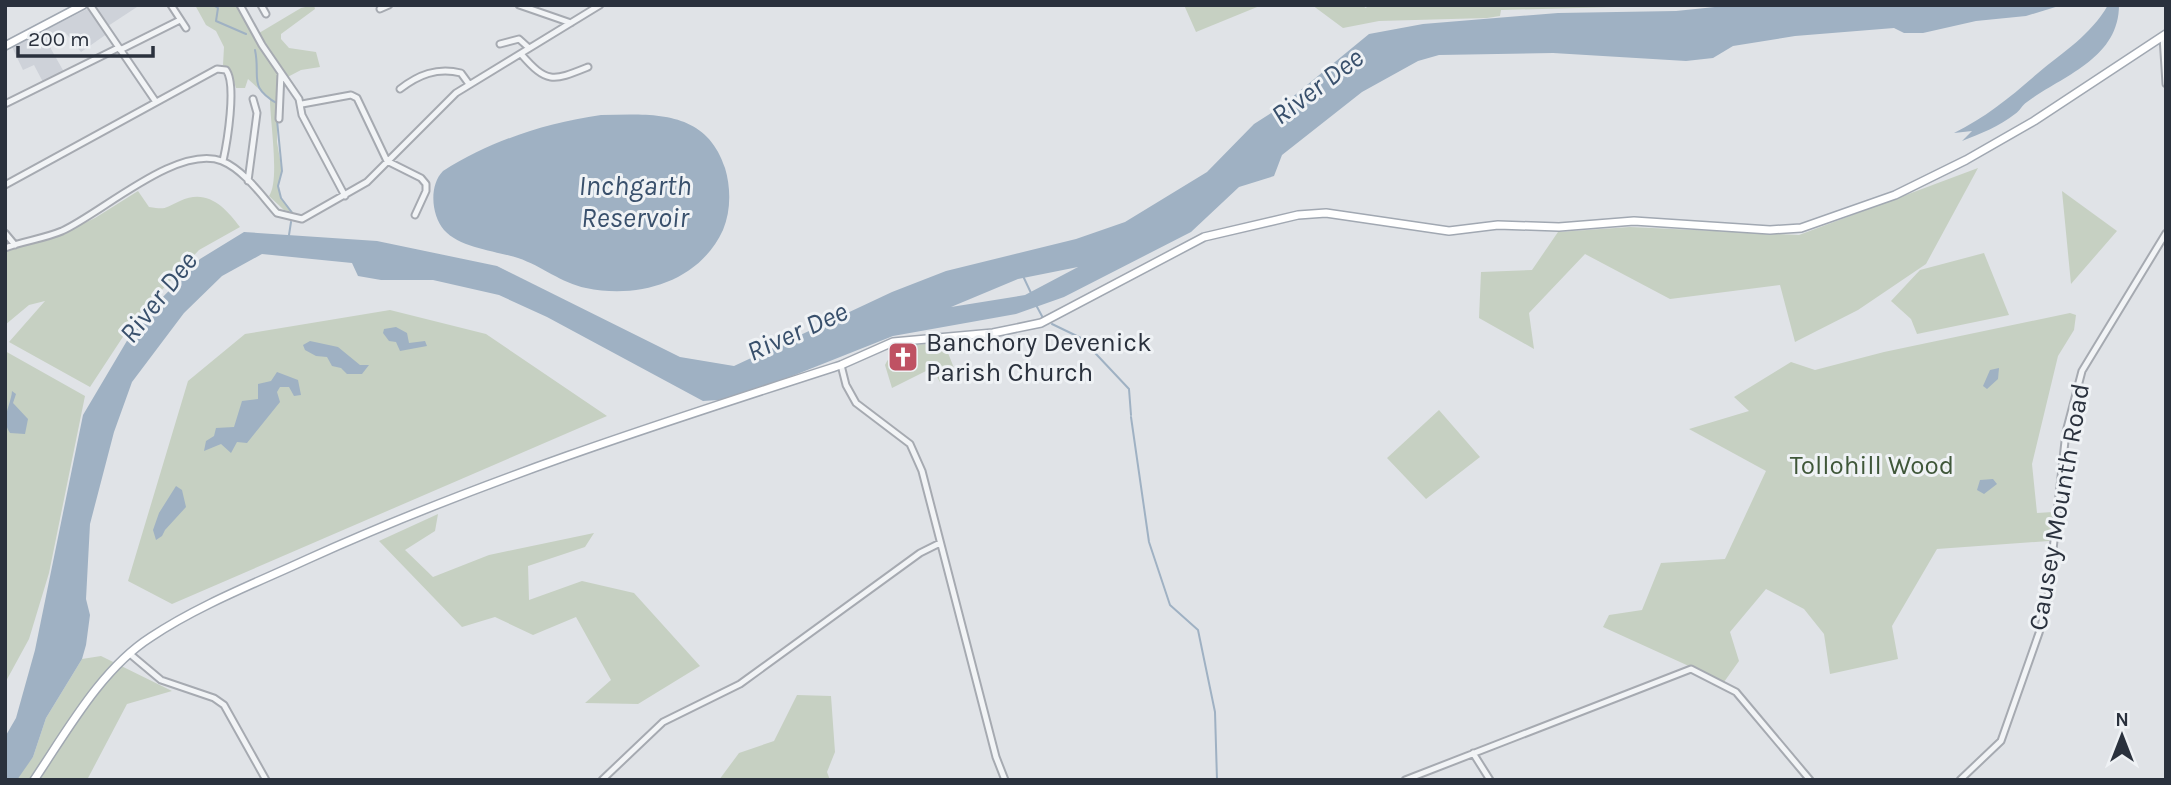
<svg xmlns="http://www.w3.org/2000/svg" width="2171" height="785" font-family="Karla,sans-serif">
<rect width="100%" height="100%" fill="#e0e3e7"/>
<!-- built -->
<path fill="#ced2d9" d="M95 5H140L108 26 111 31 81 52 65 32 50 38 51 49 64 72 43 82 34 65 23 70 12 47Z"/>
<!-- green -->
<path fill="#c6d0c2" d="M195 5H238L254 36 301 8 314 5 315 9 281 34V39L289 48 316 52 320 67 301 70 278 82 277 142 282 171 278 186 281 198 293 212 284 210 269 196C280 181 270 122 270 99L248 79 245 88H236L230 69 223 65 224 47 216 31 206 25Z
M1184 5H1262L1196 32Z
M1312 5H1364L1365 8 1372 5H1687L1501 10 1500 16 1487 18 1379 21 1343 28Z
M1978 168 1926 264 1858 310 1795 342 1780 285 1670 299 1585 254 1529 313 1534 349 1479 318 1481 272 1532 270 1558 232 1630 227 1799 235Z
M138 191 149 207C167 210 164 208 180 201 207 188 225 207 240 227L199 250 134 320 90 387 9 342 45 301 29 305 5 325V248L52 238 95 218Z
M2062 191 2117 231 2071 284Z
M1984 253 2009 315 1917 334 1911 319 1891 301 1920 270Z
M390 310 486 334 607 416 172 604 128 581 188 381 245 334Z
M2070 313 2076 315 2074 330 2058 356 2032 464 2037 513 2053 512 2049 541 1937 549 1892 626 1898 659 1830 674 1824 634 1804 609 1766 589 1730 632 1739 661 1724 682 1603 627 1609 615 1642 610 1661 563 1725 559 1766 471 1689 429 1749 411 1734 397 1791 362 1815 370 1884 352Z
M944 343 956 373 940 382 932 368 892 388 885 365C896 342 921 345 944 343Z
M5 351 85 396 49 573 29 639 5 683Z
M1439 410 1480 457 1426 499 1387 458Z
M438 514 435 531 405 550 433 577 489 555 594 533 585 547 528 566 529 600 582 581 634 593 700 666 638 704 585 703 611 680 576 617 533 635 495 617 462 627 379 541Z
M101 656 172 691 127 704 87 780H15L33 757 46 718 82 659Z
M797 695 831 696 835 752 827 772 830 780H719L739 753 774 741Z"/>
<!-- water -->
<path fill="#9fb1c3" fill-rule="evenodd" d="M1734 5H2062L2026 16 1976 21 1923 33H1904L1894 28 1795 36 1733 46 1713 58 1686 61 1553 53 1439 55 1418 61 1362 92 1282 155 1274 176 1239 187 1191 232 1064 297 1016 314 893 336 734 399 703 401 547 317 499 295 433 280H381L358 276 352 263 262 254 222 276 184 313 132 382 114 432 90 524 86 599 90 615 86 645 82 659 46 718 33 757 17 780H5V737L16 718 35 650 83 415 128 339 156 304 200 259 244 232 377 241 497 266 680 357 734 366 892 292 946 271 1076 239 1125 222 1207 172 1254 124 1279 108 1369 34 1423 24 1558 13 1676 11ZM1078 267 1025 295 951 307 1018 279Z
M2108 5H2119C2119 59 2062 76 2027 102 2022 105 2020 111 2015 114 2000 126 1980 134 1962 141L1972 131 1954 133C1985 118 2013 95 2038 73 2064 51 2090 36 2108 5Z
M601 115C652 114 706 109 725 168 731 188 731 211 723 230 699 282 639 299 586 288 561 283 542 266 518 258 496 251 460 248 444 230 431 215 429 185 443 171 493 140 542 124 601 115Z
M396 327 407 333 409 343 425 341 427 346 400 351 396 342 389 341 383 333 384 329Z
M310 341 338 347 360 365H369L362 374H347L341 368 332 366 327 357 316 356 305 350 303 345Z
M1999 368 1998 379 1987 389 1983 386 1990 370Z
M277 372 298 380 301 395 294 396 289 387H280L277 392 280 402 247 443 237 442 231 453 221 444 204 451 206 441 214 436 216 428 234 427 242 401 258 399V384L271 381Z
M12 391 16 394 13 403 28 419 25 434 10 433C0 419 11 405 12 391Z
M1993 479 1997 484 1984 494 1977 490 1980 480Z
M176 486 182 490 186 507 165 530 162 536 156 540 153 530 159 513Z"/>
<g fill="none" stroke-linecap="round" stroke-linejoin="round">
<!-- stream -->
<path stroke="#9fb1c3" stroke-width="2" d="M213 5 218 8 216 21 246 34
M255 50C261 78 247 86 278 104
M277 120 282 171 278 186 281 198 293 214
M289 235 291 222
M1023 276 1031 293
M1036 305 1043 318
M1052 324 1081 338 1129 389 1131 415
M1131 417 1149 542 1170 605 1198 630 1215 712 1217 780"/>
<!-- minor casing -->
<g stroke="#a6aab1" stroke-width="9">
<path id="minor" d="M90 5 156 102
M171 5 186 28
M240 5 262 45 299 99 302 115 345 196
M261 5 266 14
M519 5 571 23
M380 9 389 5
M2163 36 2166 84
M500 44 519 39 529 48
M120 50 180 20
M521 54C547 84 553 81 588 67
M400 89C418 75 437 67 461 73L469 84
M5 104 118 48
M302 104 351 95 357 98 387 161 421 178 426 184V191L415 215
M279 119 281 73
M248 181 257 113 253 99
M5 185 217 69 226 70C237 84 227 143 223 161
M5 233 15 245
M5 248C23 241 43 239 62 231 102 213 177 144 222 161 244 170 262 196 277 213L302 219 367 182 456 93 600 5
M841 365 846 385 856 403 910 444 922 471 996 757 1005 780
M130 654 161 680 214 698 224 705 266 780
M1473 753 1490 780
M602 780 663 722 740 684 920 553 940 543
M1405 780 1691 669 1736 692 1810 780
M1960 780 2001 741 2039 633 2047 604 2066 432 2082 371 2166 233"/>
</g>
<!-- major casing -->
<g stroke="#a1a8b2" stroke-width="10">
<path id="major" d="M5 46 83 5
M34 780C67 731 101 669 151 637 199 605 256 583 308 559 480 481 661 423 841 365L893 342 993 333 1041 323 1204 237 1298 215 1326 213 1449 231 1498 225 1559 227 1634 221 1770 230 1801 228 1895 195 1966 160 2034 121 2166 34"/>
</g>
<!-- minor -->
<use href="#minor" stroke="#f2f4f6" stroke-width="5"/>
<!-- major -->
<use href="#major" stroke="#fff" stroke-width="7"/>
</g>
<!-- icons -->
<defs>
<g id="church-square" transform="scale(1.575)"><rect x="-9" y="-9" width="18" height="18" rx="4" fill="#bf5263" stroke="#eff2f5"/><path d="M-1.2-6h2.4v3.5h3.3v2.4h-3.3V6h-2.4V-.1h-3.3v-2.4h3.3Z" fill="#fff"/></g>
</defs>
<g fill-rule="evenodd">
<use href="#church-square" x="903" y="357"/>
</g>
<g text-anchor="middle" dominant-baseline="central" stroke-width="6" stroke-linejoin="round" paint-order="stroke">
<!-- poi labels -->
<g font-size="26" fill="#2a313d" stroke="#eff2f5" text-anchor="start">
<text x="926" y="342">Banchory Devenick<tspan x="926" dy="30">Parish Church</tspan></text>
</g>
<!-- park labels -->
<g font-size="26" fill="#3f5739" stroke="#eff2f5">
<text x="1872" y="465">Tollohill Wood</text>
</g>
<!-- street labels -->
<g font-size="26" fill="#2a313d" stroke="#eff2f5">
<text transform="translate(2059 507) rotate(-80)">Causey Mounth Road</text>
</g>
<!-- water labels -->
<g font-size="28" font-style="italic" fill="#39506c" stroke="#eff2f5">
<text transform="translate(1317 86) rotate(-37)">River Dee</text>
<text x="635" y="185">Inchgarth<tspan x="635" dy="32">Reservoir</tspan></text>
<text transform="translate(158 297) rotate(-52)">River Dee</text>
<text transform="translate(797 331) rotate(-24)">River Dee</text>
</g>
</g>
<!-- border -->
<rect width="2171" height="785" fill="none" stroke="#2a313d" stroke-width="14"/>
<!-- north arrow -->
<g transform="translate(2122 736)" stroke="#eff2f5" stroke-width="5" paint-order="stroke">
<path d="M0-5L12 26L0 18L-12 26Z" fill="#2a313d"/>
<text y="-10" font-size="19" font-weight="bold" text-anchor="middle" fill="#2a313d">N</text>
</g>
<!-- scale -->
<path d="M18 46v10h135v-10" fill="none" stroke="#2a313d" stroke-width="3.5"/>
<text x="28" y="46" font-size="21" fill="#2a313d" stroke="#eff2f5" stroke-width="5" paint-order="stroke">200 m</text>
</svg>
